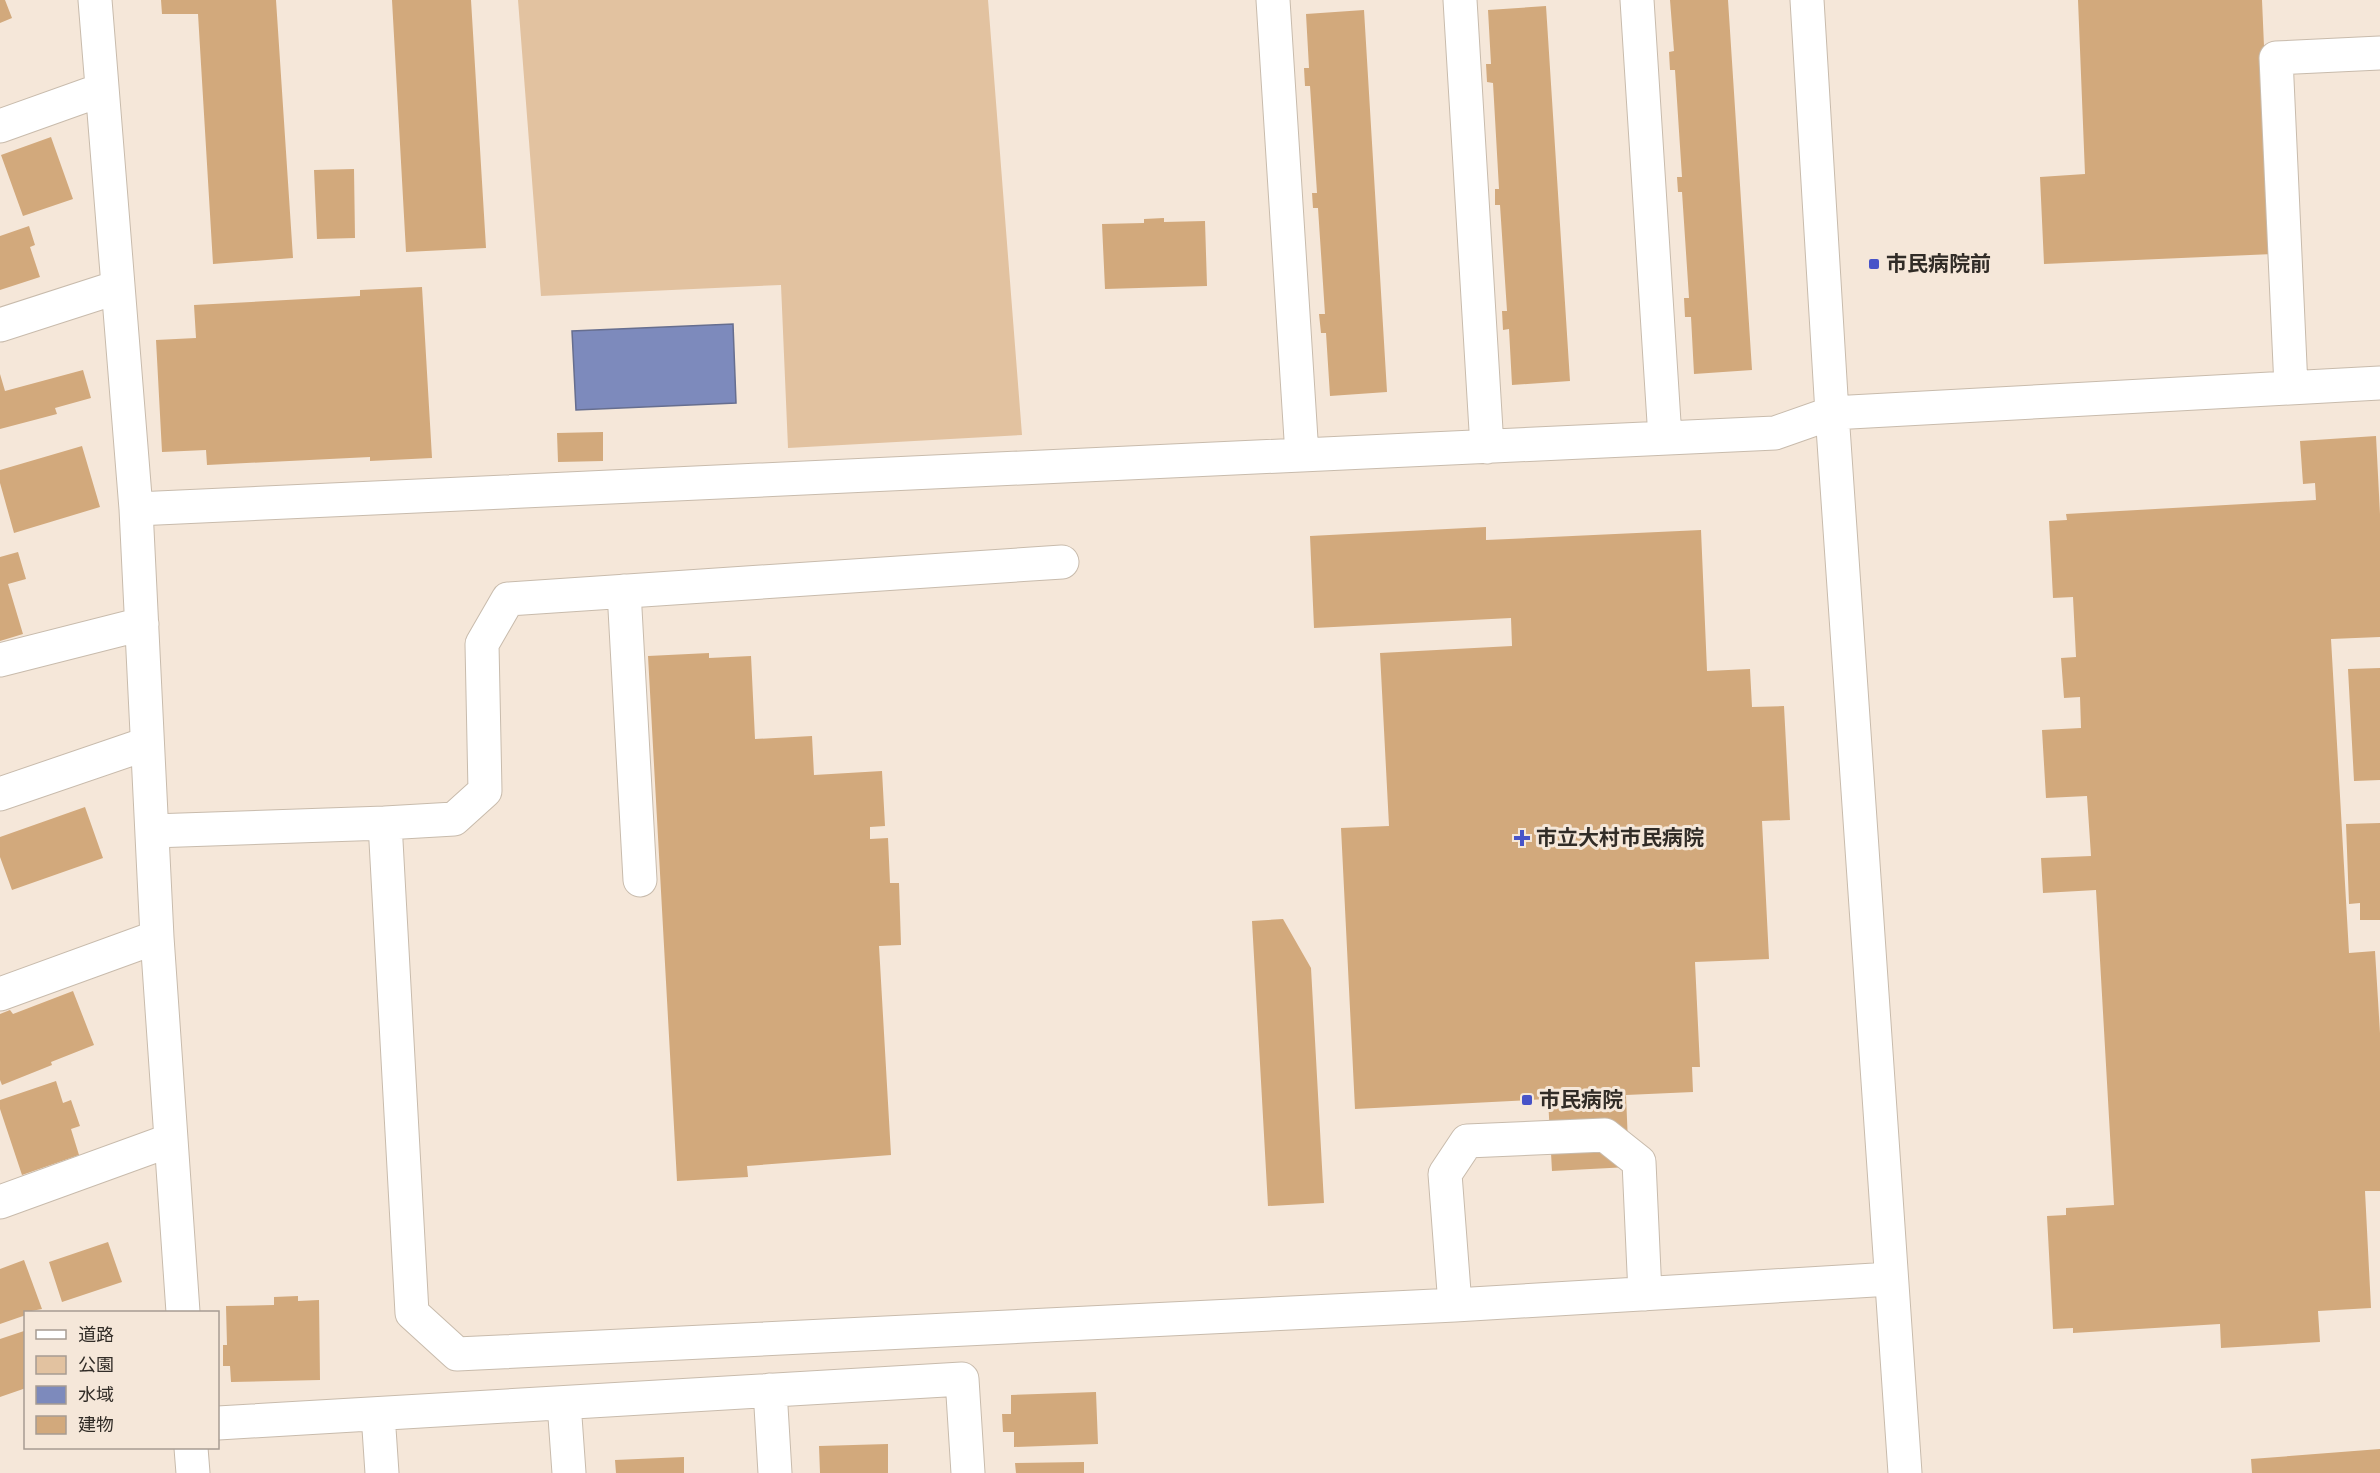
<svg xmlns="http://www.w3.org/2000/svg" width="2380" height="1473" font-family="'Fira Sans','Noto Sans JP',sans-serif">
<rect width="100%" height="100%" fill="#f5e7d9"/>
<!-- green -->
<path fill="#e2c2a0" d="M518 0H988L1022 435 788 448 781 285 541 296Z"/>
<!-- water -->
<path fill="#7d8abc" stroke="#666e8f" stroke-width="1.5" d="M733 324 736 403 576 410 572 331Z"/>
<!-- building -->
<path fill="#d2a97c" d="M0 0H5L12 18 0 23Z
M161 0H276L293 258 213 264 198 14H162Z
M392 0H471L486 248 406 252Z
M1670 0H1728L1752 370 1694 374 1691 317H1685L1684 298H1689L1682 192H1678L1677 177H1682L1675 70H1670L1669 52 1674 51Z
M2078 0H2262L2273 254 2044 264 2040 177 2085 174Z
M1546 6 1570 381 1512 385 1509 329 1503 330 1502 311H1507L1500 205H1495V189H1499L1493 83 1487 82 1486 64H1491L1488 10Z
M1364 10 1387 392 1330 396 1326 333H1321L1319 314H1325L1318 208H1313L1312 193H1317L1310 86H1305L1304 68H1309L1306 14Z
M51 137 73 199 23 216 1 155Z
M354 169 355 238 317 239 314 170Z
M1164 218V222L1205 221 1207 286 1105 289 1102 224 1144 223V219Z
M29 226 35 245 30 247 40 277 0 290V236Z
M422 287 432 458 370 461V457L207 465 206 450 162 452 156 340 196 338 194 305 360 296V290Z
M83 370 91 398 55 408 57 414 0 429V374L5 391Z
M603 432V461L558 462 557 433Z
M2376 436 2380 514V637L2331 639 2349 953 2375 951 2380 1033V1191H2365L2371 1308 2318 1311 2320 1342 2221 1348 2220 1324 2073 1333V1328L2053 1329 2047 1216 2066 1215V1208L2114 1205 2096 890 2043 893 2041 858 2091 856 2087 796 2046 798 2042 730 2081 728 2080 697 2064 698 2061 658 2076 657 2073 597 2053 598 2049 521 2067 520 2066 514 2316 500 2315 483 2303 484 2300 441Z
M82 446 100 507 14 533 0 483V470Z
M1486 527V540L1701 530 1707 671 1750 669 1752 707 1784 706 1790 820 1762 821 1769 959 1695 962 1700 1067H1692L1693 1092 1626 1095 1629 1167 1552 1171 1548 1099 1355 1109 1341 828 1389 826 1380 653 1512 646 1511 618 1314 628 1310 536Z
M18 552 26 579 8 584 23 634 0 641V557Z
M709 653V658L751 656 755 739 812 736 814 775 882 771 885 826 870 827V839L888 838 890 883H899L901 945 879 946 891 1155 747 1166 748 1177 677 1181 648 656Z
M2380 668V780L2354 781 2348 669Z
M85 807 103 858 12 890 0 857V837Z
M2380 823V920H2360V903L2349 904 2346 824Z
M1283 919 1311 968 1324 1203 1268 1206 1252 921Z
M73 991 94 1045 51 1062 52 1065 2 1085 0 1080V1014L10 1010 13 1014Z
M56 1081 63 1103 71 1100 80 1126 71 1129 79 1155 22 1175 0 1109V1100Z
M108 1242 122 1282 62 1302 49 1262Z
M24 1260 42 1309 26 1312V1315L0 1324V1269Z
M298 1296V1301L319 1300 320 1380 231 1382 230 1366H223V1345H227L226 1306 274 1305V1297Z
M24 1331 26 1388 0 1397V1339Z
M1096 1392 1098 1444 1014 1447V1432H1003L1002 1414H1011V1395Z
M888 1444V1473H820L819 1446Z
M2380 1449V1473H2252L2251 1459Z
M684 1457V1473H616L615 1460Z
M1084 1462V1473H1016L1015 1463Z"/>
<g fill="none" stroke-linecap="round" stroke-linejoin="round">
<!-- minor casing -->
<g stroke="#c8bbac" stroke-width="35">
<path id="minor" d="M95 0 136 509 157 937 183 1312
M1273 0 1302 455
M1460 0 1487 447
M1637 0 1665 438
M1807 0 1832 413 1905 1473
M0 126 101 90
M0 325 118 287
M2291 387 2276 58 2380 53
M136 509 1775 433 1832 413 2380 383
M624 591 640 880
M0 660 142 624
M0 794 146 744
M385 823 454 819 485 791 482 644 508 599 1062 562
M152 831 385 823 412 1313 457 1354 1455 1305 1891 1279
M0 994 157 937
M0 1202 171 1140
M1455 1305 1445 1174 1467 1141 1605 1135 1639 1162 1645 1294
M770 1390 775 1473
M564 1403 569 1473
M378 1414 382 1473
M218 1423 962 1379 968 1473
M191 1448 193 1473"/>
</g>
<!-- minor -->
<use href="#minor" stroke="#fff" stroke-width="33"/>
</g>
<!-- markers -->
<g fill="#4753c8" stroke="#f5e7d9" stroke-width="2">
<rect x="1868" y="258" width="12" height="12" rx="3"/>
<path d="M1519 829h6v6h6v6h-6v6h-6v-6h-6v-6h6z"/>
<rect x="1521" y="1094" width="12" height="12" rx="3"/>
</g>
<g text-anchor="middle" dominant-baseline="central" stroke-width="6" stroke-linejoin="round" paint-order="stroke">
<!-- poi labels -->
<g font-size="21" font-weight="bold" fill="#312c27" stroke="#f5e7d9" text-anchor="start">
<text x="1886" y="264">市民病院前</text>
<text x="1536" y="838">市立大村市民病院</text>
<text x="1539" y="1100">市民病院</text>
</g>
</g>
<!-- legend -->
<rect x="24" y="1311" width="195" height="138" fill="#f5e7d9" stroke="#a79c92" stroke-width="1.5"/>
<rect x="36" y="1330" width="30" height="9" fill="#ffffff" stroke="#a79c92" stroke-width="1.5"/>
<text x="78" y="1341" font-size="18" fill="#312c27">道路</text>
<rect x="36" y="1356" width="30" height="18" fill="#e2c2a0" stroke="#a79c92" stroke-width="1.5"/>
<text x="78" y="1371" font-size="18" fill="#312c27">公園</text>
<rect x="36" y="1386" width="30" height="18" fill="#7d8abc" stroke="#a79c92" stroke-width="1.5"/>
<text x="78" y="1401" font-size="18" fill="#312c27">水域</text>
<rect x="36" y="1416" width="30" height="18" fill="#d2a97c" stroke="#a79c92" stroke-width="1.5"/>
<text x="78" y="1431" font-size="18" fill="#312c27">建物</text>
</svg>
